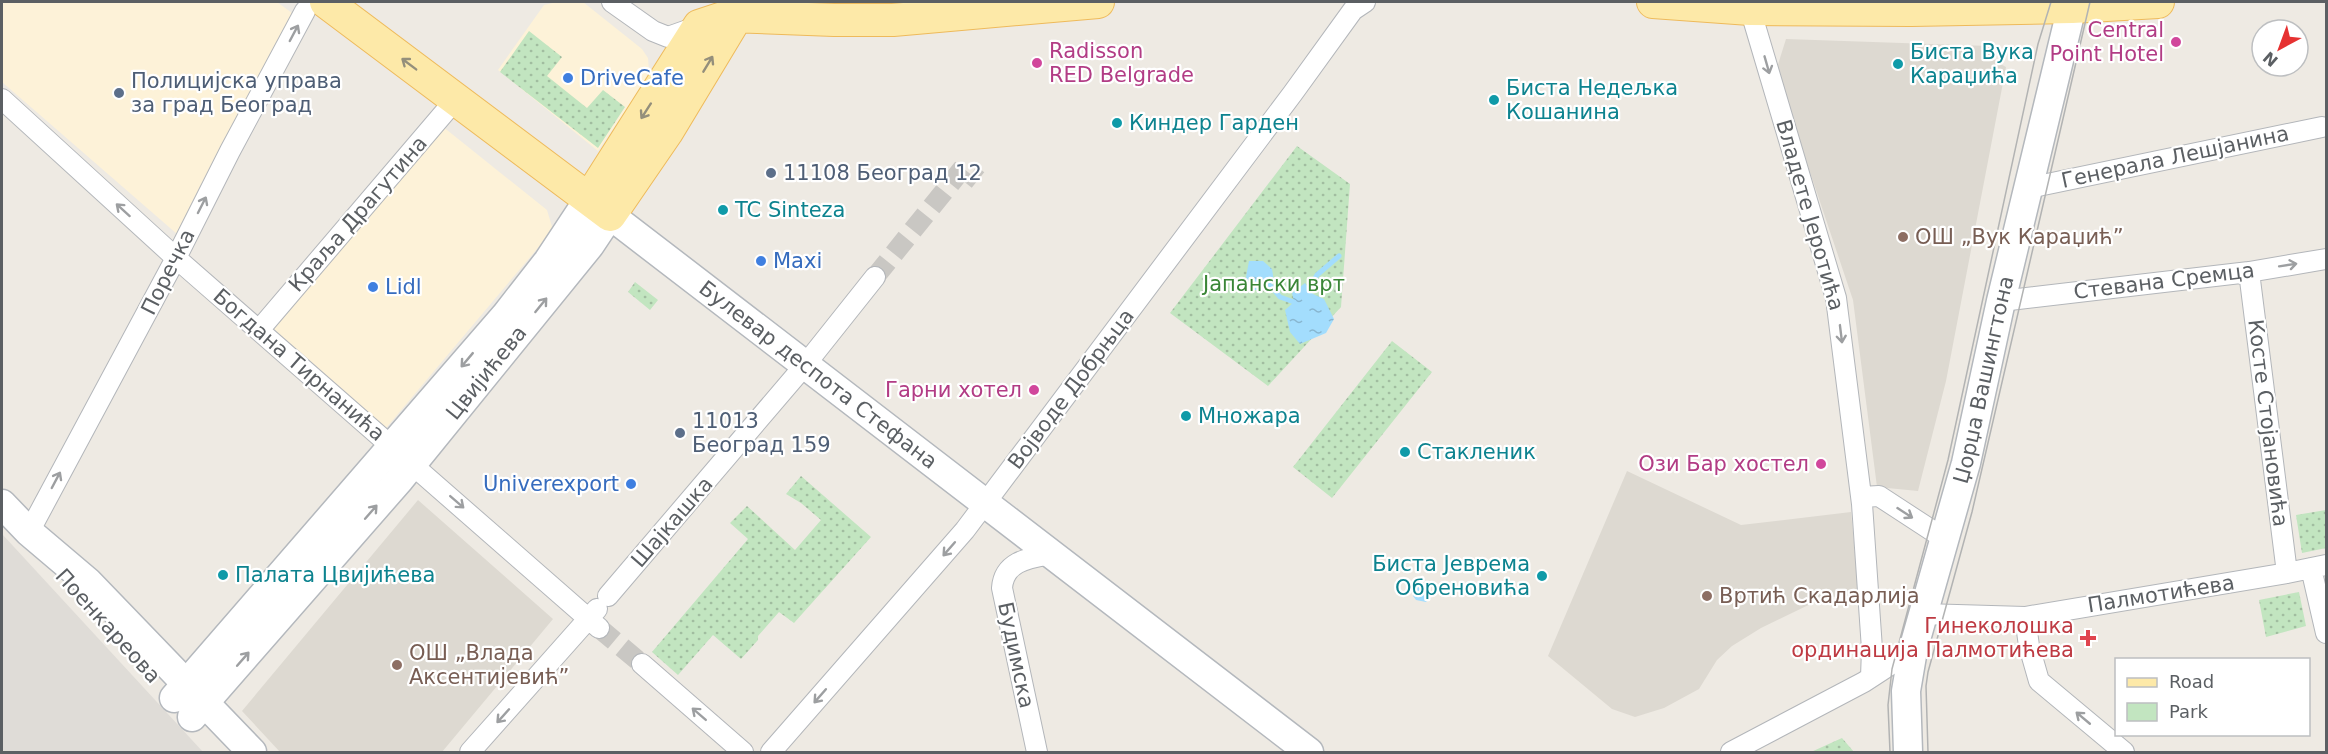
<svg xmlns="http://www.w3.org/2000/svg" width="2328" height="754" font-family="'DejaVu Sans',sans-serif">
<defs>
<pattern id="green-dots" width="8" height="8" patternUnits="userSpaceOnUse" patternTransform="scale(1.5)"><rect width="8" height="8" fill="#c2e5c0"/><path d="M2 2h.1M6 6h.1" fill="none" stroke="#a1bda0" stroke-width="1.8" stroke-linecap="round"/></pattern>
<pattern id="water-ripples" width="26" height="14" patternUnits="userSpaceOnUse" patternTransform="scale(1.5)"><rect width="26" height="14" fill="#a3ddfd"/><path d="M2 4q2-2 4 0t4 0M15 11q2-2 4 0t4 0" fill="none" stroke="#88b6d0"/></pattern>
</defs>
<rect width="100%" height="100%" fill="#eeeae3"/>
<!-- commercial -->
<path fill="#fdf2d8" d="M2 2H277L292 13 177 234 2 82Z
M557 2H583L642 49 648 58 649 71 644 83 598 151 498 70 544 5Z
M442 126 547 210 553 230 386 428 270 326Z"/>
<!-- industrial -->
<path fill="#dfdcd7" d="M2 534 203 752H2Z"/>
<!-- education -->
<path fill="#ddd9d1" d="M1786 39 1989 46 1992 55 1997 62 2006 67 1946 381 1918 491 1877 487 1853 300 1776 71Z
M1627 471 1741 525 1851 512 1859 594 1823 598 1761 628 1732 646 1717 660 1699 689 1664 708 1635 717 1612 709 1548 656Z
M418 500 553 619 442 752H280L242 711Z"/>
<!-- green -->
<path fill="url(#green-dots)" d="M529 31 562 57 547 76 587 108 603 90 625 107 598 148 500 72Z
M1297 146 1350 184 1341 307 1268 386 1170 313Z
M635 282 658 300 650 310 628 292Z
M1392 341 1432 372 1332 498 1293 467Z
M801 476 871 537 794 623 779 612 758 636V640L741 659 713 635 678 675 652 652 748 539 730 523 747 506 795 550 821 520 801 503 786 494Z
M2326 510V548L2302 553 2296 515Z
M2299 592 2306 626 2266 637 2259 600Z
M1842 738 1854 752H1811Z"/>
<!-- water -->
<path fill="url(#water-ripples)" d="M1249 261H1263L1272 269 1274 281 1264 290H1252L1246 277Z
M1305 283 1313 294 1324 299 1334 319 1326 333 1300 344 1290 332 1285 310 1294 302 1292 293Z
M1419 582 1429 584 1423 592 1431 598 1426 602 1416 600 1413 596 1414 586Z"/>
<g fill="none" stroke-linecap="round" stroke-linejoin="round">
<!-- stream -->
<path stroke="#a3ddfd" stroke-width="5" d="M1270 285 1280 297 1294 302
M1309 288 1317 275 1339 256"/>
<!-- street-tunnel -->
<path stroke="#c9c7c3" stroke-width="20" stroke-dasharray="20 10" stroke-linecap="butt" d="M875 277 963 168 978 180
M599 628 642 664"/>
<!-- street casing -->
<g stroke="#b3b6ba" stroke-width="22">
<path id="street" d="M612 2 653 31 668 37 699 26
M1748 2 1836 298 1862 504 1872 649 1871 677
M2 99 176 258 599 628
M2028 188 2322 127
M2249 272 2287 573
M2001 301 2249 272 2326 259
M259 330 456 99
M1862 497 1879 496 1945 539
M29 532 176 258 230 151 305 11
M2311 568 2326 633
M608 596 805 365 875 277
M1923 614 2025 617 2287 573 2326 565
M2025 617 2029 646 2039 681 2124 752
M642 664 743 752
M470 752 597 609
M771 752 965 530 1293 93 1353 10 1365 2
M1037 752 1002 588C1004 561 1029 558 1051 554
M1731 752 1864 682 1913 650"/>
</g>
<!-- secondary casing -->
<g stroke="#b4b8bd" stroke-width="31">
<g id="secondary">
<path d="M2 504 29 532 88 582 252 752"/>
<path d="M174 698 505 316 548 261 589 199"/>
<path id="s1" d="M192 717 400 479 590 245 610 215 1309 752"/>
<path id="s2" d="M1908 752 1906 691 1913 650 1966 463 2001 301 2073 2"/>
</g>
</g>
<!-- primary casing -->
<g stroke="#eeba5b" stroke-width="34">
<path id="primary" d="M326 2 610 215 667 132 737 16
M1653 2 1750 9 1911 10 2072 7 2158 2
M589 199 699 26 729 16 834 20H893L1098 2"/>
</g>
<!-- street -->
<use href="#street" stroke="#fff" stroke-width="20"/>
<!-- secondary -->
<use href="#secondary" stroke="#fff" stroke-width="28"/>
<!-- primary -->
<use href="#primary" stroke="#fde9a8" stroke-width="32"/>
<!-- tram -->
<path stroke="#b2b3b3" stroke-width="1.5" d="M1890 752 1888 705 1892 669 1948 460 2038 44 2051 2
M1928 752 1926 686 1928 672 1972 512 2090 2"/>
</g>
<!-- one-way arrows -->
<defs><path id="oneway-shaft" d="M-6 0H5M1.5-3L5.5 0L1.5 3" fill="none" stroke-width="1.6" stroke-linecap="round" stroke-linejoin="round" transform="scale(1.5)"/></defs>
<g stroke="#9d9fa1">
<use href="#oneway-shaft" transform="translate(294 33) rotate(-62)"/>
<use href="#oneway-shaft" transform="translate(1767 65) rotate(74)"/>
<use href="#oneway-shaft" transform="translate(202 205) rotate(-63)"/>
<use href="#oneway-shaft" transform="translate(123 210) rotate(-138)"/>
<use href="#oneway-shaft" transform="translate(2288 265) rotate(-9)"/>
<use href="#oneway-shaft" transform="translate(541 305) rotate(-51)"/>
<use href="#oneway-shaft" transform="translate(1841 334) rotate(83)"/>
<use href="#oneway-shaft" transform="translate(467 360) rotate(130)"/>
<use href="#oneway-shaft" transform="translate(56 480) rotate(-62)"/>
<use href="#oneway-shaft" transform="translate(457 502) rotate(41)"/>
<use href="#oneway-shaft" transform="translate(371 512) rotate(-49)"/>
<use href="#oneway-shaft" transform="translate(1905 513) rotate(33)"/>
<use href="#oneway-shaft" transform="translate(949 549) rotate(131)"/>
<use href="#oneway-shaft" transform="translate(243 659) rotate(-49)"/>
<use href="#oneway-shaft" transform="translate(820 696) rotate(131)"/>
<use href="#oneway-shaft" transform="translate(699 714) rotate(-139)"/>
<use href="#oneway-shaft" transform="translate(503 716) rotate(132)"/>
<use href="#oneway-shaft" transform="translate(2083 718) rotate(-140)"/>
</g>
<g stroke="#948f7b">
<use href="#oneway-shaft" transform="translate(409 64) rotate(-143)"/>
<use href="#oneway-shaft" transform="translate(708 64) rotate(-59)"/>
<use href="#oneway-shaft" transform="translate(646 111) rotate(123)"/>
</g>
<!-- markers -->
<g fill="#d1479c" stroke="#fff" stroke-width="2">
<circle cx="2176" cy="42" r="6"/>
<circle cx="1037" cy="63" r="6"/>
<circle cx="1034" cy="390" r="6"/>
<circle cx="1821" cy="464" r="6"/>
</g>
<g fill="#0f9aa8" stroke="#fff" stroke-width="2">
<circle cx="1898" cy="64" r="6"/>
<circle cx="1494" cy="100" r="6"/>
<circle cx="1117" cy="123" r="6"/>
<circle cx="723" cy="210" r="6"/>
<circle cx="1186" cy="416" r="6"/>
<circle cx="1405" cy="452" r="6"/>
<circle cx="223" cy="575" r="6"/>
<circle cx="1542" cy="576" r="6"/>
</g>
<g fill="#3f7fe0" stroke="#fff" stroke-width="2">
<circle cx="568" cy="78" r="6"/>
<circle cx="761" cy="261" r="6"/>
<circle cx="373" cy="287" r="6"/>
<circle cx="631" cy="484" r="6"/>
</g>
<g fill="#5c6f8a" stroke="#fff" stroke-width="2">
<circle cx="119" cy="93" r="6"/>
<circle cx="771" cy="173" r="6"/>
<circle cx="680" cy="433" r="6"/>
</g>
<g fill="#8d6e63" stroke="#fff" stroke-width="2">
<circle cx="1903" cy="237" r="6"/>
<circle cx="1707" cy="596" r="6"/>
<circle cx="397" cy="665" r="6"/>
</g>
<path fill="#e0444e" stroke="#fff" stroke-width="2" d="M2085 629h6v6h6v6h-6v6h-6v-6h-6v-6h6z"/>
<g text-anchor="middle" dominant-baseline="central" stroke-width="4.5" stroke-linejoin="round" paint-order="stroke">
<!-- hotel labels -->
<g font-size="21" fill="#b23c85" stroke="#fff" text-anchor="end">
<text x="2164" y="30">Central<tspan x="2164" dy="24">Point Hotel</tspan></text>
<text x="1049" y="51" text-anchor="start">Radisson<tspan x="1049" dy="24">RED Belgrade</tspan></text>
<text x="1022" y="390">Гарни хотел</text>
<text x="1809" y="464">Ози Бар хостел</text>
</g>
<!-- culture labels -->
<g font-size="21" fill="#0d838f" stroke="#fff" text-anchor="start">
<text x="1910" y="52">Биста Вука<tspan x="1910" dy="24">Караџића</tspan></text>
<text x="1506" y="88">Биста Недељка<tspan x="1506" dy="24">Кошанина</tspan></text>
<text x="1129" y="123">Киндер Гарден</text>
<text x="735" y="210">TC Sinteza</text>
<text x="1198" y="416">Множара</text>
<text x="1417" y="452">Стакленик</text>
<text x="1530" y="564" text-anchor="end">Биста Јеврема<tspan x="1530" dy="24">Обреновића</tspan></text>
<text x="235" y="575">Палата Цвијићева</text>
</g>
<!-- shop labels -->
<g font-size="21" fill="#366cbe" stroke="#fff" text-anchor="start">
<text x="580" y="78">DriveCafe</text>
<text x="773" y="261">Maxi</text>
<text x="385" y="287">Lidl</text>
<text x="619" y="484" text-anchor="end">Univerexport</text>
</g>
<!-- service labels -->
<g font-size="21" fill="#4e5e75" stroke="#fff" text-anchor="start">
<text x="131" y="81">Полицијска управа<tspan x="131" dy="24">за град Београд</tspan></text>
<text x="783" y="173">11108 Београд 12</text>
<text x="692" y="421">11013<tspan x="692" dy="24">Београд 159</tspan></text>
</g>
<!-- street labels -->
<g font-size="21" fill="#5b5f63" stroke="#fff">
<text transform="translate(2175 157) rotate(-12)">Генерала Лешјанина</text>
<text transform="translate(358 214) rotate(-49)">Краља Драгутина</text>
<text transform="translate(1810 215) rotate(74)">Владете Јеротића</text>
<text transform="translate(168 272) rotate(-63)">Поречка</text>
<text transform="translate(2164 281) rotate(-7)">Стевана Сремца</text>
<text transform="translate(299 365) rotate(41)">Богдана Тирнанића</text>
<text stroke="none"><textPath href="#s1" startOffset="453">Цвијићева</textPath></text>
<text stroke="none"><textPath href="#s1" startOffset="916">Булевар деспота Стефана</textPath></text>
<text stroke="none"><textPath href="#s2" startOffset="382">Џорџа Вашингтона</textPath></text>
<text transform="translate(1071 389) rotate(-53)">Војводе Добрњца</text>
<text transform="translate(2268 423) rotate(83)">Косте Стојановића</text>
<text transform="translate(672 522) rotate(-49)">Шајкашка</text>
<text transform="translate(2161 594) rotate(-9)">Палмотићева</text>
<text transform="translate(108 626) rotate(48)">Поенкареова</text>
<text transform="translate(1016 655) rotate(78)">Будимска</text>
</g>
<!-- education labels -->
<g font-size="21" fill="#785e54" stroke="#fff" text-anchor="start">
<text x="1915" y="237">ОШ „Вук Караџић”</text>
<text x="1719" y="596">Вртић Скадарлија</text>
<text x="409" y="653">ОШ „Влада<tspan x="409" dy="24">Аксентијевић”</tspan></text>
</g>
<!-- park labels -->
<g font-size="21" fill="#3a8637" stroke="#fff">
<text x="1274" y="284">Јапански врт</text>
</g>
<!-- health labels -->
<g font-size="21" fill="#be3a42" stroke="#fff" text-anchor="end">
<text x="2074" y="626">Гинеколошка<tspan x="2074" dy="24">ординација Палмотићева</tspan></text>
</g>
</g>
<!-- border -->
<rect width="2328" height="754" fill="none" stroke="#5b5f63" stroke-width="6"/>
<!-- legend -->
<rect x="2115" y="658" width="195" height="78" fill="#ffffff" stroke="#bdbfc1" stroke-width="1.5"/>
<rect x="2127" y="678" width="30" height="9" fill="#fde9a8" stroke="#bdbfc1" stroke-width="1.5"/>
<text x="2169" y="688" font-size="18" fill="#5b5f63">Road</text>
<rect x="2127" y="703" width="30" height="18" fill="#c2e5c0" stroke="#bdbfc1" stroke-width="1.5"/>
<text x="2169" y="718" font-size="18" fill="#5b5f63">Park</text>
<!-- north arrow -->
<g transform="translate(2280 48) rotate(221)"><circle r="28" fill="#ffffff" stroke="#bdbfc1" stroke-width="1.5"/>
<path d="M0-4.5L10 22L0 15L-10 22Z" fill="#e63131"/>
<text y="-9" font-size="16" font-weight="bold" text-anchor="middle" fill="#5b5f63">N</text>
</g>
</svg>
